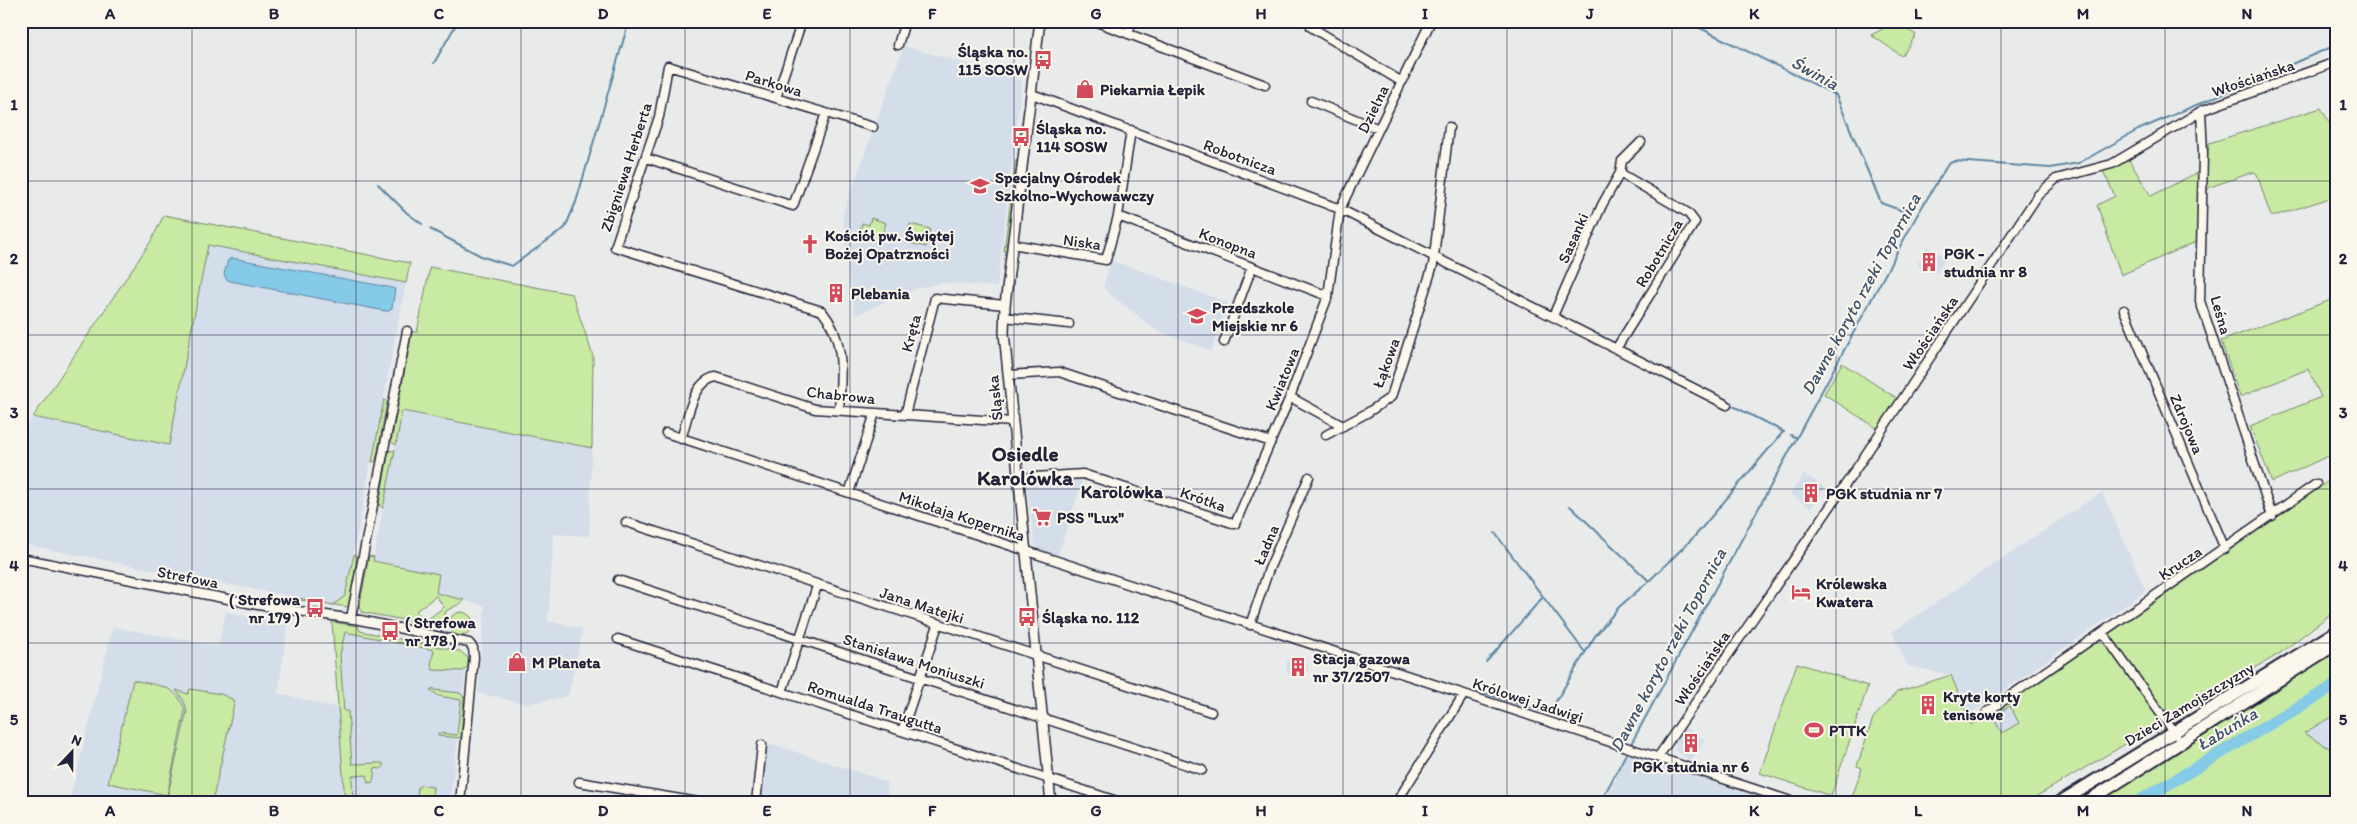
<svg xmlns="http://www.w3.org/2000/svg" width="2357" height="824" font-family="Itim,sans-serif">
<rect width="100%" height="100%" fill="#e9ebeb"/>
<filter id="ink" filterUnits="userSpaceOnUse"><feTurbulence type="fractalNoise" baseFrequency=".02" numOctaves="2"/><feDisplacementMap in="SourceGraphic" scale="10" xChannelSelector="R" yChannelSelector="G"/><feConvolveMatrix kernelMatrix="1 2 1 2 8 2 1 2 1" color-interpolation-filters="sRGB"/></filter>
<g filter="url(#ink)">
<!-- built -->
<path fill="#d4ddea" d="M904 46 1022 80 997 287 941 283 919 288 882 303 855 316 846 258 843 213Z
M208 245 406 283 345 596 333 605 21 544V435L33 417 169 444Z
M1927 246 1946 257 1936 274 1917 265Z
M1111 260 1229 303 1211 351 1156 330 1110 294 1103 287Z
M402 411 592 448 589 536 554 534 548 621 583 629 568 696 527 704 478 693 485 606 435 594 439 574 373 561Z
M1804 474 1825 488 1811 508 1790 494Z
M1069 477 1083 479 1058 555 1037 549 1035 545 1026 481Z
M2102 492 2146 591 1967 716 1951 675 1908 666 1892 632Z
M226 612 288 625 278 693 338 708 333 627 467 658 450 803H69L113 627 218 646Z
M1286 667a11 11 0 1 1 22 0a11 11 0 1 1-22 0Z
M2010 705 2020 723 2002 733 1992 716Z
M2336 714V749L2334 751 2304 733Z
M1683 726 1705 740 1691 761 1674 750 1677 745 1672 742Z
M772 744 887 782V803H759L764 749Z
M1628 753 1778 803H1603Z"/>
<!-- green -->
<path fill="#c8eaa2" stroke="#75866e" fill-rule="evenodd" d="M1896 22 1916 35 1902 56 1871 35Z
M2321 108 2336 134V196L2271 217 2257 174 2254 172 2210 187 2205 193V238L2121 275 2097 205 2115 196 2103 171 2129 160 2151 196 2206 168 2209 143Z
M1016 160 1018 163 1007 254 1004 251Z
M164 215 410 263 406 283 208 245 169 445 33 417 151 241Z
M871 218 886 223 880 241 859 234 862 223 869 225Z
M910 224 930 229 926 247 906 242Z
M430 267 572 294 593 356 592 448 402 411 396 445 391 442 412 332H417Z
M2336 298V475L2328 456 2272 482 2250 426 2321 397 2308 369 2240 397 2221 341Z
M1842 363 1898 399 1878 429 1824 394Z
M384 399 387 402 376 461 372 462Z
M395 450 383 508 379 505 389 451Z
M2336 476V610L2279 654 2025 803H1850L1862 768 1857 766 1873 718 1897 692 1951 675 1971 725ZM2010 706 2019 723 2002 733 1992 716Z
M354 554 358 557 348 607 293 599V597L333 605 345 596Z
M369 556 374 557 373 561 439 574 436 593 464 600 463 602 446 611 441 627 361 612 360 604ZM436 596 444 607 424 622 416 611Z
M449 624a12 12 0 1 1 24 0a12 12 0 1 1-24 0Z
M332 622 358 626 360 631 460 651 468 658V667L463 671 433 670 431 665 434 650 345 632 340 655 344 711H348L352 764 379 763H383V767L381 769 375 768 373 782 368 783 367 775 352 776 353 803H345Z
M2336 649V714L2304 733 2334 751 2336 749V803H2094Z
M1797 663 1868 686 1831 796 1760 773Z
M133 680C158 686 177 684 185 711L167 795 108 783Z
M434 688V690L460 693 464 697 461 738 438 736V733L457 735 461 700 439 696 430 690Z
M190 689 221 694 232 699 234 704 212 803H166L187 711 184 701 176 690 188 694Z
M2165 729 2163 734 2052 803H2045Z
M421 785 433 787 431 803H416L418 787Z"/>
<!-- water -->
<path fill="#85cae7" stroke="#5d87a2" d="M232 258 388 287 395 289 392 308 389 311H385L230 281 226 279 224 274 228 260Z"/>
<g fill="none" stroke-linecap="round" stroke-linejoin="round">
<!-- stream -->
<path stroke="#5d87a2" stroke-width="2" d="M1686 21 1836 95 1881 203 1903 211
M434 63 458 21
M378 184 407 213 422 224
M430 229 483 257 512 266 565 228 576 202 629 21
M1733 406 1784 432
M1791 435 1797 438
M1570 506 1649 581
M1495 533 1584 651
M1486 662 1543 597
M1484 693 1538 710 1545 711 1552 708 1595 636 1619 607 1649 581 1695 536 1783 432
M1630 746 1916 217 1948 164 1955 161 2050 168 2079 163 2138 130 2336 45
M1600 803 1628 750"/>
<!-- river -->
<path stroke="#85cae7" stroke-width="12" d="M2136 803 2336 685"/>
<!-- minor casing -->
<g stroke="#22223b" stroke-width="11">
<path id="minor" d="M1094 21 1265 85
M1311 27 1402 82
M1128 34 1132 21
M898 45 905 21
M1032 94 1340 209 1727 405
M776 98 802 21
M1311 101 1379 129
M2201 111 2203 154 2200 301 2272 516
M646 158 793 206 826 113
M1118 216 1328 296
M1012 244 1106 260 1118 216 1131 130
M2124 310 2225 549
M1553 316 1602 205 1620 173 1622 161 1641 142
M1004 317 1069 324
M1224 342 1252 267
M1616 349 1695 222 1688 213 1620 173
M1008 375 1059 372 1271 442
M1290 397 1343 426
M839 410C841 374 846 341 822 311L615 247 659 117 668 66 873 127
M905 415 935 298 1005 305
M666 433 1797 803
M1326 435 1367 413 1391 397 1433 265 1449 127
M681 439C688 419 692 381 716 377L815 409 1013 422
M1018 478 1083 474 1235 524 1290 397 1328 296 1340 209 1431 21
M849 493 875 413
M626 522 1211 712
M21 558 258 605 360 620 469 643 473 648 474 657 460 803
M618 580 1202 770
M351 618 407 331
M1250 625 1269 569 1309 477
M2103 633 2176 735
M618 639 1123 803
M782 692 817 586
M1987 712 2316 484
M902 731 938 625
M1658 757 1854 472 2038 195 2056 179 2112 164 2203 110 2336 62
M579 782 704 803
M756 803 762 745
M1396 803 1464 694"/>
</g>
<!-- tertiary casing -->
<g stroke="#22223b" stroke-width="12">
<path id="tertiary" d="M1040 21 1005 305 1004 333 1051 803"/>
</g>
<!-- primary casing -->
<g stroke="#22223b" stroke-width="15">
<path id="primary" d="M2059 803 2336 632
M2085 803 2336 644"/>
</g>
<!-- minor -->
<use href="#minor" stroke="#fbf7ec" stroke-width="8"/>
<!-- tertiary -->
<use href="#tertiary" stroke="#fbf7ec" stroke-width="9"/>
<!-- primary -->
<use href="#primary" stroke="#fbf7ec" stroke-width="11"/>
</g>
</g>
<!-- grid -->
<path fill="none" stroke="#22223b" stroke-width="1" stroke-opacity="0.55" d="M192 21V803M356 21V803M521 21V803M685 21V803M850 21V803M1014 21V803M1178 21V803M1343 21V803M1507 21V803M1672 21V803M1836 21V803M2001 21V803M2165 21V803M21 181H2336M21 335H2336M21 489H2336M21 643H2336"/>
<!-- icons -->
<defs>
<g id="bus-bare" transform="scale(1.5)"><path d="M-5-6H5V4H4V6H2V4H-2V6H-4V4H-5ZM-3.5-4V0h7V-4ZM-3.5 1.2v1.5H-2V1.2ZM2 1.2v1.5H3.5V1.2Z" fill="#d1495b" stroke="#fbf7ec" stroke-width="2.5" paint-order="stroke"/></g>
<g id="shop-bare" transform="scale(1.5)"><path d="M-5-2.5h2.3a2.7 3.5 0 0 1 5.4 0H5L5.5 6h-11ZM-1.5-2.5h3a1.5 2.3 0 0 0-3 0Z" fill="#d1495b" stroke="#fbf7ec" stroke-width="2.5" paint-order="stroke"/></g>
<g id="school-bare" transform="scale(1.5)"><path d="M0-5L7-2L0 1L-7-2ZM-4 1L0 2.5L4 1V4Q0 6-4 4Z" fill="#d1495b" stroke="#fbf7ec" stroke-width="2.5" paint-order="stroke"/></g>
<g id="church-bare" transform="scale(1.5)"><path d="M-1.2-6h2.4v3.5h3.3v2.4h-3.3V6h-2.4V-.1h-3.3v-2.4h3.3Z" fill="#d1495b" stroke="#fbf7ec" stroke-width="2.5" paint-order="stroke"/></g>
<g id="building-bare" transform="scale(1.5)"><path d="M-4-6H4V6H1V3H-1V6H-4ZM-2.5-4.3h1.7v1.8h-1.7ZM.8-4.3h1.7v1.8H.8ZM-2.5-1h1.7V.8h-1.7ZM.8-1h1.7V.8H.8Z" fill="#d1495b" stroke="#fbf7ec" stroke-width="2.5" paint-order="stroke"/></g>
<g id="supermarket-bare" transform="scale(1.5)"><path d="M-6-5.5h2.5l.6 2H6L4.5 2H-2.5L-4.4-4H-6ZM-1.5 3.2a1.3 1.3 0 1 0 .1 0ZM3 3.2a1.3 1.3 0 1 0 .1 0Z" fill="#d1495b" stroke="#fbf7ec" stroke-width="2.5" paint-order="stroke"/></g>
<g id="hotel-bare" transform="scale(1.5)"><path d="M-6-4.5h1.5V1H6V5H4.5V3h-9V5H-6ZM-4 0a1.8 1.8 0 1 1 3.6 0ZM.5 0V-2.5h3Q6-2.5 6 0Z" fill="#d1495b" stroke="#fbf7ec" stroke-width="2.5" paint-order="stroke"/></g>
<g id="stadium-bare" transform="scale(1.5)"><path d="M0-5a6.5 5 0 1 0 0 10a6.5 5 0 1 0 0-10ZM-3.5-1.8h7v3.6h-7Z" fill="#d1495b" stroke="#fbf7ec" stroke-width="2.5" paint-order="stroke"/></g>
</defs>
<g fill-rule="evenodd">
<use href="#bus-bare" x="1043" y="60"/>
<use href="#shop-bare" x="1085" y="89"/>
<use href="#bus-bare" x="1021" y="137"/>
<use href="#school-bare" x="980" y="186"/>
<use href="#church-bare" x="810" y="244"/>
<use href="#building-bare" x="1929" y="262"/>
<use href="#building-bare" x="836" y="293"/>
<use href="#school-bare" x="1197" y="316"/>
<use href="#building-bare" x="1811" y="493"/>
<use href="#supermarket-bare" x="1042" y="517"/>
<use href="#hotel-bare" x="1801" y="592"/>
<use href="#bus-bare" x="315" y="608"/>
<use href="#bus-bare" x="1027" y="617"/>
<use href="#bus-bare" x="390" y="631"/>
<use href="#shop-bare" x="517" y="662"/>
<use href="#building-bare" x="1298" y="667"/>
<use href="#building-bare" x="1928" y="705"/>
<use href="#stadium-bare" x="1814" y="730"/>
<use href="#building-bare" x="1691" y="743"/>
</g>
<g text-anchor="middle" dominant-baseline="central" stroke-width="4" stroke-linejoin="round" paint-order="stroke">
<!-- poi labels -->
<g font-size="16" font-weight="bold" fill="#22223b" stroke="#fbf7ec" text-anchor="start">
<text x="1028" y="51" text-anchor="end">Śląska no.<tspan x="1028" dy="18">115 SOSW</tspan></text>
<text x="1100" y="89">Piekarnia Łepik</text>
<text x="1036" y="128">Śląska no.<tspan x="1036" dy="18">114 SOSW</tspan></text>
<text x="995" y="177">Specjalny Ośrodek<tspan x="995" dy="18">Szkolno-Wychowawczy</tspan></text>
<text x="825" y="235">Kościół pw. Świętej<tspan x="825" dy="18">Bożej Opatrzności</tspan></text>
<text x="1944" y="253">PGK -<tspan x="1944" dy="18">studnia nr 8</tspan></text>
<text x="851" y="293">Plebania</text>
<text x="1212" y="307">Przedszkole<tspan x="1212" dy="18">Miejskie nr 6</tspan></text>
<text x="1826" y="493">PGK studnia nr 7</text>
<text x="1057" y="517">PSS "Lux"</text>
<text x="1816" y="583">Królewska<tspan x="1816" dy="18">Kwatera</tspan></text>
<text x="300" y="599" text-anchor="end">( Strefowa<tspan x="300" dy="18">nr 179 )</tspan></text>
<text x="1042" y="617">Śląska no. 112</text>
<text x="405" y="622">( Strefowa<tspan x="405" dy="18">nr 178 )</tspan></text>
<text x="1313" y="658">Stacja gazowa<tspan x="1313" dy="18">nr 37/2507</tspan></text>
<text x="532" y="662">M Planeta</text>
<text x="1943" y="696">Kryte korty<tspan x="1943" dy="18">tenisowe</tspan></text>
<text x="1829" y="730">PTTK</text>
<text x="1691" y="766" text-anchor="middle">PGK studnia nr 6</text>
</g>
<!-- street labels -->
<g font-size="16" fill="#22223b" stroke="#fbf7ec">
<text transform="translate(2253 78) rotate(-19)">Włościańska</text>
<text transform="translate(774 83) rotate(17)">Parkowa</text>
<text transform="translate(1373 109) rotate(-64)">Dzielna</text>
<text transform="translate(1240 157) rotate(20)">Robotnicza</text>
<text transform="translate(626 167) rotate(-72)">Zbigniewa Herberta</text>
<text transform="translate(1573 238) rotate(-66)">Sasanki</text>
<text transform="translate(1082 242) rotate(8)">Niska</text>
<text transform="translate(1228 243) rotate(21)">Konopna</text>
<text transform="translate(1659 253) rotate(-59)">Robotnicza</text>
<text transform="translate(2221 315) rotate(74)">Leśna</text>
<text transform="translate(911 333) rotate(-75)">Kręta</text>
<text transform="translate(1930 333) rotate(-56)">Włościańska</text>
<text transform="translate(1386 363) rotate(-70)">Łąkowa</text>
<text transform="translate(1282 379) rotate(-68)">Kwiatowa</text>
<text transform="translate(841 395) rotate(6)">Chabrowa</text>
<text transform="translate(995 398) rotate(-96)">Śląska</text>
<text transform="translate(2187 424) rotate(67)">Zdrojowa</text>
<text transform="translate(1203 499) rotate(19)">Krótka</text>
<text transform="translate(962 516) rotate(18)">Mikołaja Kopernika</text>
<text transform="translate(1266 545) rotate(-67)">Ładna</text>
<text transform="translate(2180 563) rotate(-34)">Krucza</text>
<text transform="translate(188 577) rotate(11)">Strefowa</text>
<text transform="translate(922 605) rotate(18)">Jana Matejki</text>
<text transform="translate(914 661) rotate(18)">Stanisława Moniuszki</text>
<text transform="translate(1702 668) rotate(-56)">Włościańska</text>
<text transform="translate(1528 700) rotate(18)">Królowej Jadwigi</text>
<text transform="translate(2189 704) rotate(-31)">Dzieci Zamojszczyzny</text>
<text transform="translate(875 707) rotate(18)">Romualda Traugutta</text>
</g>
<!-- water labels -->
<g font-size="18" font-style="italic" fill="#40546f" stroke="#fbf7ec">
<text transform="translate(1815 73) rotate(29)">Świnia</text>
<text transform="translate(1861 294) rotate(-61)">Dawne koryto rzeki Topornica</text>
<text transform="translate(1668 650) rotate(-62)">Dawne koryto rzeki Topornica</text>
<text transform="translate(2227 729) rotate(-31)">Łabuńka</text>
</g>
<!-- neighbourhood labels -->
<g font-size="18" font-weight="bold" fill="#22223b" stroke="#fbf7ec">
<text x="1122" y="492">Karolówka</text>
</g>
<!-- district labels -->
<g font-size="21" font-weight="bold" fill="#22223b" stroke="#fbf7ec">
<text x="1025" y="453">Osiedle<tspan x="1025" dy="24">Karolówka</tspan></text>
</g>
</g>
<!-- margin -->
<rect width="2357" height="824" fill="none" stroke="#fbf7ec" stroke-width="55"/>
<!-- north arrow -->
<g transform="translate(72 752) rotate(22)" stroke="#fbf7ec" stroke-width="4" paint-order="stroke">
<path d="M0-4L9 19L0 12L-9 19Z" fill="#22223b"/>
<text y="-8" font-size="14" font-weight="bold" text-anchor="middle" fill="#22223b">N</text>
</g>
<rect x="28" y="28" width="2302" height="768" fill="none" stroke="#22223b" stroke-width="2"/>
<g font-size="16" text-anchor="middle" font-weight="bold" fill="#22223b">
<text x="110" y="19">A</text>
<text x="274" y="19">B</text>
<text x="439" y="19">C</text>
<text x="603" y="19">D</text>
<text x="767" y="19">E</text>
<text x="932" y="19">F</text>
<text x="1096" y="19">G</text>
<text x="1261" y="19">H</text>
<text x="1425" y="19">I</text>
<text x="1590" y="19">J</text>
<text x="1754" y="19">K</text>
<text x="1918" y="19">L</text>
<text x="2083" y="19">M</text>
<text x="2247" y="19">N</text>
<text x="14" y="110">1</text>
<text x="2343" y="110">1</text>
<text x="14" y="264">2</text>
<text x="2343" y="264">2</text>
<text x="14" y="418">3</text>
<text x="2343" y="418">3</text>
<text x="14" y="571">4</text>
<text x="2343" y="571">4</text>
<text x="14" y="725">5</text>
<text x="2343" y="725">5</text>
<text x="110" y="816">A</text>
<text x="274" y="816">B</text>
<text x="439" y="816">C</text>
<text x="603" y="816">D</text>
<text x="767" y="816">E</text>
<text x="932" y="816">F</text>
<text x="1096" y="816">G</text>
<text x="1261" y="816">H</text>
<text x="1425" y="816">I</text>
<text x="1590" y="816">J</text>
<text x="1754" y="816">K</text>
<text x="1918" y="816">L</text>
<text x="2083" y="816">M</text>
<text x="2247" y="816">N</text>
</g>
</svg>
